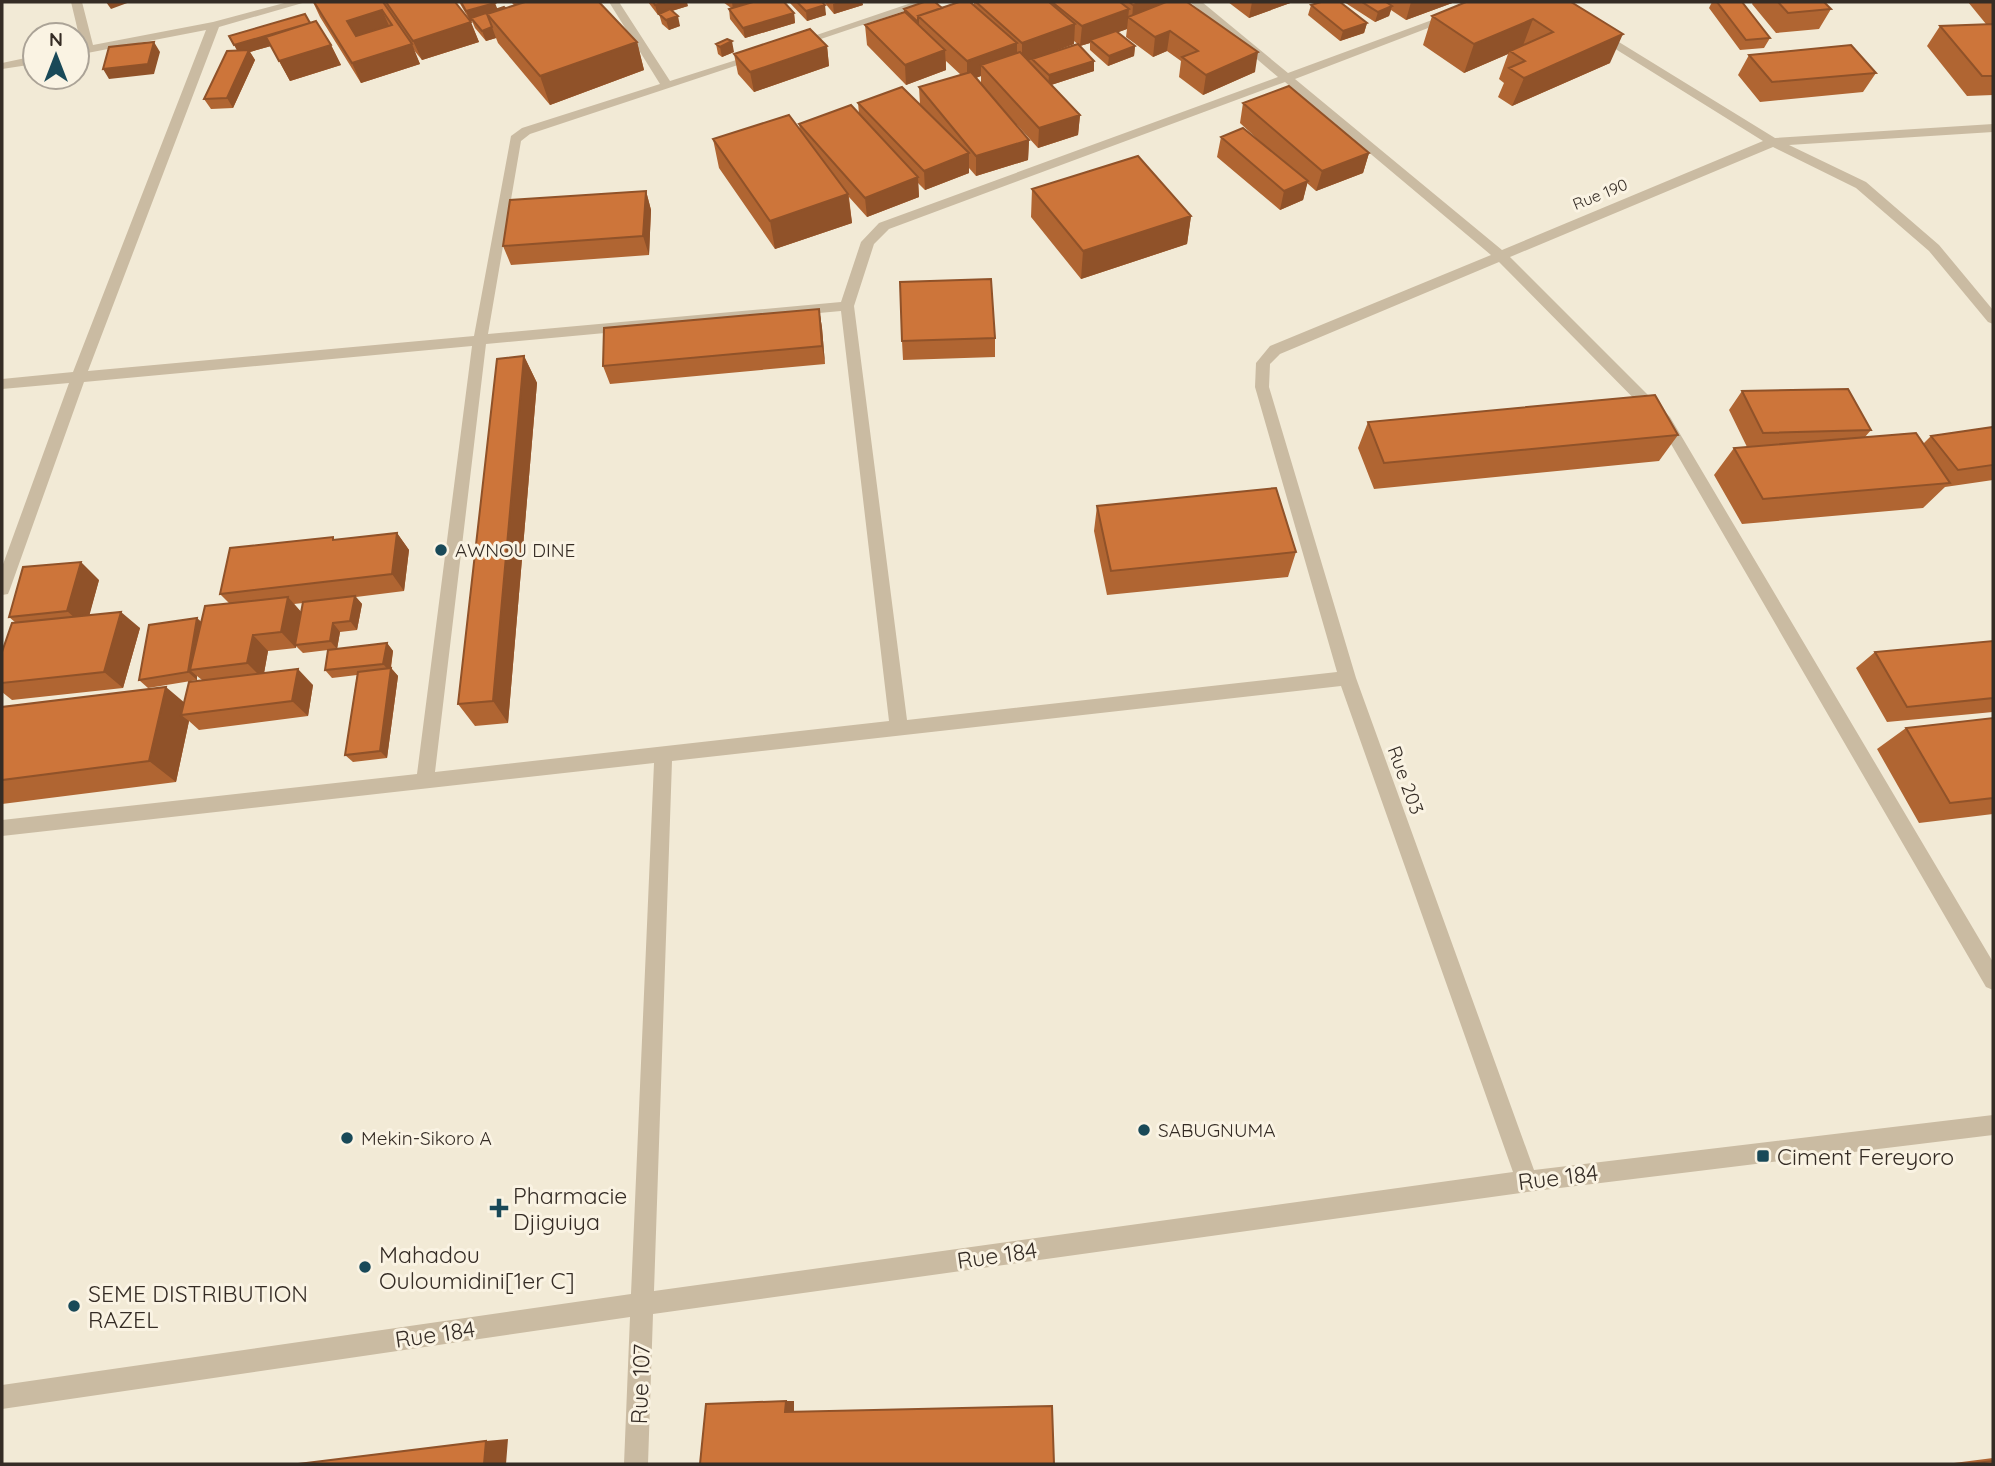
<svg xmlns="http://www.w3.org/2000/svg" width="1995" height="1466" font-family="Quicksand,sans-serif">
<rect width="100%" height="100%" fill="#f2ead6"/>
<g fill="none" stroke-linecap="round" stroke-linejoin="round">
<!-- minor -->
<path fill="#cabba2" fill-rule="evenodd" d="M71 2H82L93 45 213 22 288 2H306L219 27 88 371 474 336 511 136 522 128 660 84 609 2H619L670 81 752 55 762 57 530 134 521 141 488 334 841 302 861 242 879 223 1278 77 1190 2H1202L1288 73 1481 2H1496L1295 79 1502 250 1763 141 1593 35V31H1601L1775 138 1993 124V132L1789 145 1866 182 1939 245 1993 310V324L1988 322 1929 251 1856 188 1773 147 1510 257 1670 417 1993 962V990L1986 987 1660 425 1499 262 1280 354 1270 364 1269 387 1356 678 1534 1170 1993 1115V1135L1527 1192 653 1314 648 1464H624L630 1317 2 1409V1385L631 1294 654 763 2 836V820L417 774 472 346 84 382 10 589 8 594 2 595V567L69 383 2 389V379L73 372 206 30 77 55V49L82 48ZM1285 82 1491 255 1270 346 1256 363 1255 387 1337 672 907 720 854 306 874 244 889 229ZM841 311 889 721 435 772 486 344ZM1341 686 1513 1172 654 1291 672 761Z
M914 2H931L800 46 790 44Z
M35 56V64L2 69V63Z"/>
</g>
<!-- wall -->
<path fill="#b06532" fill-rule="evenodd" d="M313 2H455L469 19 459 2H494L497 9 505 8 514 5 511 2H599L637 42 644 70 550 105 498 43 496 38 486 41 475 28 472 21H470L479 42 422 60 413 49 420 64 361 83 320 17Z
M648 2H653L688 6 672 11 680 26 669 30 662 24 659 14 658 15Z
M723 2H784L794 13 795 23 745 38 730 19 729 9 731 8Z
M789 2H822L826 15 807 21Z
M824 2H862L863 5 834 14Z
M974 2H1187L1255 72 1203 95 1179 77 1181 61 1167 51 1153 57 1126 37 1127 29 1118 32 1135 46 1134 56 1108 66 1090 50V43L1080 46 1074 41V44L1042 56 1094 71 1051 85 1080 115 1078 135 1038 148 999 105 1029 140 1028 160 976 176 969 168V173L925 190 918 183 919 197 867 217 849 197 852 223 775 249 719 168 713 139 800 131 799 124 859 114 858 103 920 105 919 87 961 75 946 61V70L906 85 867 45 865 25 904 12V9L974 5ZM981 76V83L976 78Z
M1228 2H1293L1249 18Z
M1344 2H1455L1406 20 1391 10 1389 16 1375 22Z
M1571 2 1610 63 1512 106 1498 97 1504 83 1499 79 1508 54 1464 73 1423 45 1432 16Z
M1712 2H1742L1770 38 1764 48 1740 50 1709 8Z
M1753 2H1824L1831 9 1819 29 1776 33 1752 4Z
M1968 2H1993V95L1967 96 1927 46 1940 26 1986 24Z
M1311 5 1367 23 1364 33 1340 41 1308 15Z
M310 23 331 45 341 65 290 81 271 46 250 52 255 60 233 108 211 109 204 99 237 51Z
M716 44 734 52 722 57 718 54Z
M827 46 829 66 754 92 738 74 734 54Z
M1749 55 1876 73 1863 92 1760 102 1738 75Z
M1243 103 1369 153 1363 173 1316 191 1307 183 1303 200 1280 210 1217 157 1221 137 1266 147 1240 123Z
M1032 189 1191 216 1187 244 1081 279 1031 217Z
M646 191 651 210 649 255 511 265 503 246Z
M819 309 822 328 825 364 610 384 603 366Z
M995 338V357L903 360 902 341Z
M524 356 537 383 508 723 475 726 458 704Z
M1742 391 1871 430 1865 437 1923 444 1931 436 1993 427V480L1945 487 1923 508 1742 524 1714 475 1734 448 1747 447 1729 410Z
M1368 422 1678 435 1659 461 1374 489 1358 448Z
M1097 506 1296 552 1288 577 1107 595 1094 531Z
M397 533 409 550 404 591 356 597 362 604 357 630 340 632 337 649 387 643 393 651 391 668 398 676 387 758 353 762 345 755 357 675 332 678 325 670 328 650 303 653 296 646V648L268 651 264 673 313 685 308 716 199 730 189 721 176 782 2 804V707L184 702 202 680 197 676V680L148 688 139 680 202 622 229 603 220 594 335 540ZM303 603 301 612 294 604Z
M99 580 89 615 140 628 123 688 12 700 2 692V652L16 623 9 617Z
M1993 641V712L1887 722 1856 668 1875 652Z
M1993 718V814L1919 823 1877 749 1906 728Z
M1993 1458V1464H1946Z"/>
<!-- shaded-wall -->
<path fill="#905229" d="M106 2H130L111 9Z
M665 2H687L688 6 658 15 655 5Z
M732 2H754L733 10Z
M839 2H862L863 5 834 14 833 4Z
M1142 2H1178L1132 20 1133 5Z
M1252 2H1293L1249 18Z
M1411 2H1455L1406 20Z
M495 3 499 13 471 18 472 21H470L466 11Z
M825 5 826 15 807 21 806 11Z
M1392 6 1389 16 1375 22 1378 12Z
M1129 9 1127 29 1092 42 1090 40V43L1080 46 1082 26Z
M382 10 391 30 356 41 347 21Z
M794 13 795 23 745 38 743 28Z
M678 16 680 26 669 30 666 20Z
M1533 19 1522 48 1510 51 1508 54 1464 73 1474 44Z
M471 22 479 42 422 60 413 41Z
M310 23 271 46 250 52 255 60 233 108 227 98 240 56 234 45Z
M1367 23 1364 33 1340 41 1343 31Z
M1075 24 1074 44 1022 63V43Z
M492 27 496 38 486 41 482 31Z
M1170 31 1167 51 1153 57 1155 37Z
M1623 34 1610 63 1512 106 1524 78Z
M732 41 734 52 722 57 720 47Z
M154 42 160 52 154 74 109 79 103 69Z
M637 42 644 70 550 105 540 76Z
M1017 43V62L981 65V76L967 81V61Z
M412 44 420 64 361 83 352 63Z
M331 45 341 65 290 81 279 61Z
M827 46 829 66 754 92 750 72Z
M1135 46 1134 56 1108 66 1109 56Z
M945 50 946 70 906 85 905 65Z
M1258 52 1255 72 1203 95 1206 75Z
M1094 61V71L1048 86 1049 75Z
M1080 115 1078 135 1038 148 1039 128Z
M1029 140 1028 160 976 176V156Z
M969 153V173L925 190 924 171Z
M1369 153 1363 173 1316 191 1322 171Z
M918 177 919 197 867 217 865 198Z
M1308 181 1303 200 1280 210 1284 191Z
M646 191 651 210 649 255 643 236Z
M848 194 852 223 775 249 770 221Z
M1191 216 1187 244 1081 279 1083 251Z
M819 309 822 328 825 364 822 346Z
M524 356 537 383 508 723 493 701Z
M397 533 409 550 404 591 392 574Z
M81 562 99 580 86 628 67 611Z
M355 596 362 604 357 630 350 621Z
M288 597 302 613 296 648 281 632Z
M121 612 140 628 123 688 104 672Z
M197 618 206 626 190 670 197 676V680L188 672Z
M333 623 340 632 337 649 330 641Z
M253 635 268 651 263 679 247 663Z
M387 643 393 651 390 672 383 664Z
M391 668 398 676 387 758 380 751Z
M298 669 313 685 308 716 292 701Z
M166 687 192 709 181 715 189 721 176 782 149 761Z
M786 1401H794V1412H785Z
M508 1439 506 1464H484L486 1441Z"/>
<!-- building -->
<path fill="#cd753a" stroke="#905229" stroke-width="2" fill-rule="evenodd" d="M314 2H383L412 44 352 63ZM382 10 392 25 356 36 347 21Z
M386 2H455L471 22 413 41Z
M461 2H494L495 3 466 11Z
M525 2H599L637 42 540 76 487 14Z
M653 2H665L655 5Z
M753 2H784L794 13 743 28 729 9Z
M797 2H822L825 5 806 11Z
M924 2H935L942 8 918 16V22L904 9Z
M959 2H970L1017 43 967 61 918 16Z
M976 2H1049L1075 24 1022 43Z
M1052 2H1120L1129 9 1082 26Z
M1129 2H1142L1133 5Z
M1166 2H1187L1258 52 1206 75 1182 57 1198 51 1170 31 1155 37 1128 17Z
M1321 2H1340L1367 23 1343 31 1311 5Z
M1362 2H1386L1392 6 1378 12Z
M1466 2H1571L1623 34 1524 78 1509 68 1525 61 1510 51 1553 32 1533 19 1474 44 1432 16Z
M1717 2H1742L1770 38 1746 40Z
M1778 2H1824L1831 9 1788 13Z
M504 7 505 8 487 14 492 27 482 31 471 18Z
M670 9 678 16 666 20 659 14Z
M905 12 945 50 905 65 865 25Z
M305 14 310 23 234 45 229 36Z
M316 21 331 45 279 61 266 37Z
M1993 24V76H1982L1940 26Z
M810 29 827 46 750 72 734 54Z
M1116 31 1135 46 1109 56 1090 40Z
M727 39 732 41 720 47 716 44Z
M154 42 148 64 103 69 109 47Z
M1078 44 1094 61 1049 75 1032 59Z
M1851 45 1876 73 1772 82 1749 55Z
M249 50 227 98 204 99 227 51Z
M1020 52 1080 115 1039 128 981 65Z
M971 72 1029 140 976 156 919 87Z
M1289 86 1369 153 1322 171 1243 103Z
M902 87 969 153 924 171 858 103Z
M851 105 918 177 865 198 799 124Z
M789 115 848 194 770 221 713 139Z
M1243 128 1308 181 1284 191 1221 137Z
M1138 156 1191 216 1083 251 1032 189Z
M646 191 643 236 503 246 510 200Z
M991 279 995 338 902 341 900 282Z
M819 309 822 346 603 366 604 328Z
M524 356 493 701 458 704 497 359Z
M1848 389 1871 430 1763 433 1742 391Z
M1655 395 1678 435 1384 463 1368 422Z
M1993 427V465L1958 470 1931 436Z
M1916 433 1950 483 1763 499 1734 448Z
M1276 488 1296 552 1111 571 1097 506Z
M397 533 392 574 220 594 230 548 333 537V540Z
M81 562 67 611 9 617 23 567Z
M355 596 350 621 333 623 330 641 295 645 303 602Z
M288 597 281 632 253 635 247 663 190 670 205 606Z
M121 612 104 672 2 683V652L12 623Z
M197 618 188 672 139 680 149 625Z
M1993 641V698L1907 707 1875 652Z
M387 643 383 664 325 670 328 650Z
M391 668 380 751 345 755 358 672Z
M298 669 292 701 181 715 189 682Z
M166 687 149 761 2 780V707Z
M1993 718V798L1950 803 1906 728Z
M786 1401 785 1412 1052 1406 1054 1464H700L706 1404Z
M486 1441 484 1464H298Z
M1993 1461V1464H1967Z"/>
<!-- markers -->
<g fill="#194958" stroke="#faf3e3" stroke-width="2.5">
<circle cx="441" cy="550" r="7"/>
<circle cx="1144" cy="1130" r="7"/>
<circle cx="347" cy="1138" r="7"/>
<rect x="1756" y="1149" width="14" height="14" rx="3.5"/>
<path d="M495.5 1197.5h7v7h7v7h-7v7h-7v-7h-7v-7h7z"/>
<circle cx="365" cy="1267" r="7"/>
<circle cx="74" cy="1306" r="7"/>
</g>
<g text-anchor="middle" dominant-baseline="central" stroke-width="6" stroke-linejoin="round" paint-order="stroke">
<!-- far-street labels -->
<g font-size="16" fill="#352c25" stroke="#faf3e3">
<text transform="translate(1600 194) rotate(-22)">Rue 190</text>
</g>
<!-- poi labels -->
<g font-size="19" fill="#352c25" stroke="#faf3e3" text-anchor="start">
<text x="455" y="550">AWNOU DINE</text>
<text x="1158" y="1130">SABUGNUMA</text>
<text x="361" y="1138">Mekin-Sikoro A</text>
</g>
<!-- street labels -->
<g font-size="19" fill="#352c25" stroke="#faf3e3">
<text transform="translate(1406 780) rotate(70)">Rue 203</text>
</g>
<!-- near-poi labels -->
<g font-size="23" fill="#352c25" stroke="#faf3e3" text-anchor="start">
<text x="1777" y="1156">Ciment Fereyoro</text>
<text x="513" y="1195">Pharmacie<tspan x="513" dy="26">Djiguiya</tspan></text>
<text x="379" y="1254">Mahadou<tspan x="379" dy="26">Ouloumidini[1er C]</tspan></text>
<text x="88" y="1293">SEME DISTRIBUTION<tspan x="88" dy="26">RAZEL</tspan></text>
</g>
<!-- near-street labels -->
<g font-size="23" fill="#352c25" stroke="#faf3e3">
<text transform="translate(1558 1177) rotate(-7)">Rue 184</text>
<text transform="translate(997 1255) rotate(-8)">Rue 184</text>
<text transform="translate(435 1334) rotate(-8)">Rue 184</text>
<text transform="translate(640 1384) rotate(-88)">Rue 107</text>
</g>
</g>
<!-- border -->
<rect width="1995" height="1466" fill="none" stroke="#352c25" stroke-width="7"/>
<!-- north arrow -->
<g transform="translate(56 56)"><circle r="33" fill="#faf3e3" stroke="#aba397" stroke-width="2"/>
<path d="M0-5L12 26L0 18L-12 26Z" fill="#194958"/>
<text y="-10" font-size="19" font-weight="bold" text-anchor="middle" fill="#352c25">N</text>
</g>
</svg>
